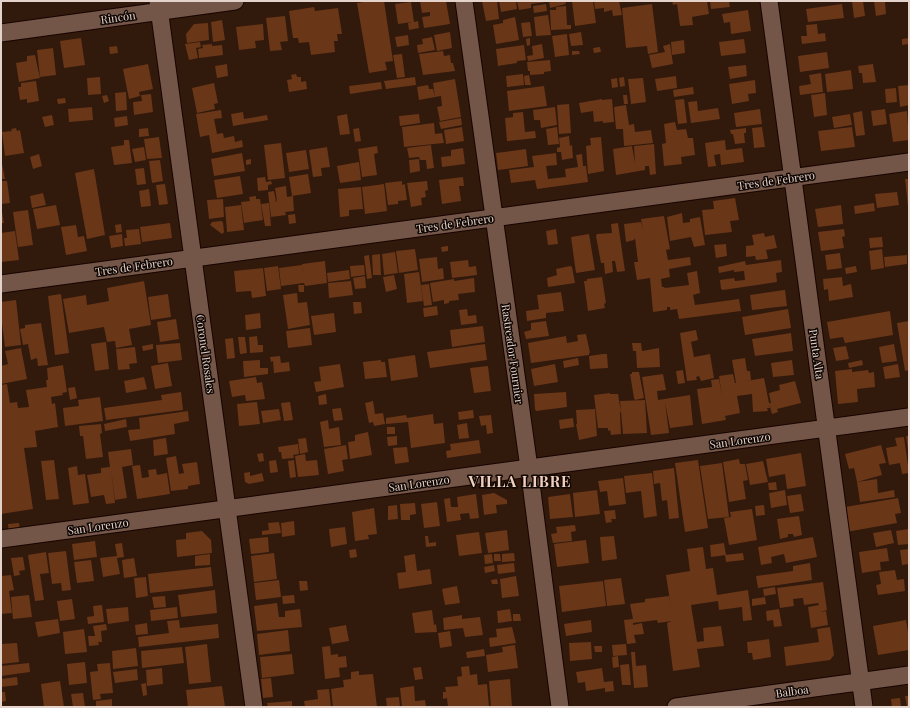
<svg xmlns="http://www.w3.org/2000/svg" width="910" height="708" font-family="'Playfair Display',serif">
<rect width="100%" height="100%" fill="#31190c"/>
<!-- building -->
<path fill="#693618" d="M370 1H384L393 61 385 62 387 70 369 73 357 3Z
M420 1H446L450 24 424 28 422 17 430 16V12L422 13Z
M482 1H497L499 19 486 21Z
M499 1H516L517 9 501 12Z
M517 1H546V2L531 4V8L519 10Z
M549 1H565L566 4 550 8Z
M572 1H593L596 23 575 26Z
M594 1H619L622 15 613 16 612 10 604 12V8L595 9Z
M672 1H707L709 14 692 17 693 25 680 26 677 4 673 5Z
M710 1H729L730 7 711 9Z
M852 1H863L865 16 854 18Z
M874 1H885L886 14 876 16Z
M411 2 414 22 418 21 419 28 409 30 408 23 412 22 398 24 395 4Z
M546 4 547 11 534 13 533 6Z
M652 4 658 52 648 54 647 46 626 48 622 8Z
M842 4 844 18 808 22 806 9Z
M566 6 567 25H571V29L551 30 550 10H556V7Z
M314 7 315 11 338 8 342 34H337L338 41H334L335 52 311 55 309 42 299 43 298 38H293L289 11Z
M748 10 751 31 731 34 730 22 724 23 722 14Z
M548 15 551 35 536 36 534 17Z
M285 16 288 41 280 42 282 50 270 51 266 18Z
M515 17 519 40 496 44 493 25 503 23V20Z
M222 20 225 40 213 42 211 22Z
M530 22 532 36 523 37 521 23Z
M208 23 209 40 187 43 186 34 194 24Z
M263 24 264 40 255 41 256 48 239 50 236 27Z
M817 24 818 34 825 33 826 41 802 44 801 36H807L806 25Z
M450 32 452 48 437 51 434 35Z
M581 32 583 45 571 46 569 34Z
M567 34 569 55 555 57 552 36Z
M408 35 409 45 397 47 395 37Z
M432 37 435 50 418 53 417 45 423 44 422 39Z
M81 38 85 65 64 68 60 41Z
M530 38V45L527 46 526 39Z
M909 38V44L902 45V39Z
M744 39 746 53 721 56 719 42Z
M684 40 685 53 672 55 671 42Z
M200 42 201 47 196 48 198 58 189 60 185 44Z
M212 44V46L222 45 223 55 199 58 198 49 203 48 202 45Z
M542 44 544 58 528 61 527 56 533 55 532 46Z
M670 44 673 64 652 68 649 55 665 52 663 46Z
M524 45 526 60 517 61V63L498 66 496 49Z
M117 46 118 53 110 54 109 47Z
M600 47 601 52 594 53 593 48Z
M53 48 56 75 40 77 37 50Z
M443 51 444 56 450 55 451 63H453L455 71 423 75 419 54Z
M572 51H579L580 54 572 55Z
M827 52 829 68 800 72 798 56Z
M402 54 405 77 397 78 393 55Z
M35 55 40 78 19 82 16 63 27 61V56Z
M550 60 551 71 544 72V74L530 75V71H528L527 62Z
M148 64 153 89 139 92 140 96 129 99 123 69Z
M227 64 228 76 217 78 215 66Z
M873 64 876 82 863 83 862 73H859L858 66Z
M746 65 747 76 730 79 728 67Z
M851 70 853 89 827 92 825 74Z
M821 73 823 92 800 95 799 86 811 84 809 75Z
M296 74 297 77H301V82L306 81 307 89 289 92 287 80 292 79 291 75Z
M523 74 524 85 507 87 506 76Z
M529 75 531 85H525L524 76Z
M676 76 677 88 657 91 655 79Z
M100 77 101 94 88 95 87 78Z
M415 77 416 85 386 89 384 81Z
M624 77 625 86 620 87 619 78Z
M617 78 618 87 612 88 611 79Z
M643 78 646 102 631 104 628 79Z
M455 79 461 117 440 121 437 107 442 106 441 96 435 97 433 83Z
M755 80 756 93 748 94 749 101 732 104 729 84Z
M36 81 39 101 27 103V99L20 100 18 87H21V83Z
M381 82 382 89 350 94 349 86Z
M214 83 218 103 214 104 215 109 197 113 192 88Z
M428 85 429 89H433L435 97 419 100 417 87Z
M909 85V105L900 107 898 86Z
M544 86 547 106 509 111 507 91Z
M693 87 694 94 674 97 673 90Z
M896 88 897 102 886 103 885 89Z
M126 92 127 110 116 111 115 93Z
M825 93 827 115 814 117 811 95Z
M151 94 153 112 134 115 133 102 142 101 141 95Z
M107 95 109 101 104 103 102 96Z
M623 95H627L628 104H624Z
M65 98 66 103 58 104 57 99Z
M602 99V100L612 99 614 122 603 123V121L594 122 593 111 581 113 579 103Z
M684 99 687 123 678 124 675 100Z
M697 101 698 111 718 108 720 119 691 123 688 102Z
M569 104 571 133 559 134 557 105Z
M626 105 629 125 634 124 635 132 651 130 653 143 624 146 623 129H616L614 107Z
M92 107 93 120 69 122 68 109Z
M555 107 557 125 541 128 540 120H534L533 110Z
M760 109 762 124 736 127 734 113Z
M885 109 887 124 873 126 871 111Z
M221 110 222 118 214 119 217 134 223 133 224 138 234 136 235 142 242 140 243 147 212 153 209 135 200 137 196 114Z
M862 111 865 135 856 136 853 113Z
M907 111 909 140 893 142 889 114Z
M243 112 244 119 267 115 268 120 233 126 231 114Z
M523 112 525 132 535 131 536 138 507 141 505 118 513 117V113Z
M347 114 350 134 340 135 337 116Z
M419 114 420 123 400 126 399 116Z
M850 114 852 125 834 128 832 117Z
M52 115 54 125 45 127 42 117Z
M127 116 128 125 115 127 114 118Z
M461 118 462 125 441 129 439 122Z
M675 122 677 130 686 129 688 138H693L695 155 681 157 682 164 664 166 662 144 666 143 664 124Z
M434 123 435 134 442 133 444 143 404 147 402 127Z
M462 127 464 141 446 144 444 130Z
M557 127 559 144 548 145 546 129Z
M762 127 765 147 754 148 752 128Z
M852 127 855 147 821 151 818 131Z
M16 128 17 131 20 130 24 153 5 156 2 132 12 131 11 129Z
M148 128 149 136 139 137V129Z
M359 128 361 141 355 142 353 129Z
M746 128V133H744L745 143 735 144 733 134H731L730 130Z
M569 136 570 146 572 145 573 158 562 160 561 152H557V148L560 147 559 138Z
M159 137 162 158 147 159 144 139Z
M601 137 604 171 588 174 586 146 591 145 590 138Z
M124 140H129L132 163 114 165 111 147 124 145Z
M725 140 726 150 742 148 744 162 721 165 720 154 714 155 716 166 708 167 705 143Z
M281 143 285 178 268 180 264 145Z
M654 144 656 174 650 175 649 166H645V170L616 175 613 149 632 146 635 163 634 146Z
M431 145 434 168 427 169 426 160H420L419 157 409 158 407 148Z
M377 146 378 153 374 154 377 175 362 177 358 149Z
M144 147 146 160 135 162 132 149Z
M327 147 330 167 321 168 322 176 313 177 309 150Z
M463 148 465 164 442 167 441 157 451 156V150Z
M526 149 528 166 498 170 496 153Z
M306 150 309 169 289 172 286 153Z
M242 153 245 171 214 176 211 159Z
M556 153 557 165 546 166 548 179 566 177 565 169 578 167 576 155 582 154 583 166H586L588 182 537 189 535 180 511 183 509 170 534 167 532 156Z
M39 154 42 166 33 169 30 157Z
M1 158 5 179H1Z
M251 159V164L246 165V160Z
M419 159 420 171 410 173 409 160Z
M160 160 163 181 152 183 149 161Z
M359 162 361 180 340 183 337 166Z
M144 168 146 184 137 185 135 169Z
M94 169 105 235 87 239 75 173Z
M308 174 311 193 292 196 289 177Z
M240 176 243 194 217 198 214 180Z
M265 177 266 182 271 181 272 184 268 185V190L258 191 257 178Z
M463 177 464 186H459L461 201 442 204 439 180Z
M905 179H909V206H908Z
M1 181H7L10 203 1 204Z
M402 181V185L405 184 407 200 398 201V204L388 205 385 183Z
M427 181 428 190 425 191 426 197 421 198 422 205 411 207 407 183Z
M165 184 168 204 159 205 156 185Z
M384 184 387 211 365 214 362 187Z
M286 186 287 197 293 196 294 211 285 212 286 215 271 217 268 192 274 191 276 201 271 202 277 201 275 188Z
M361 187 363 209 349 210V216L340 217 338 189Z
M149 189 151 206 141 207 139 191Z
M897 192 899 205 877 208 875 194Z
M43 193 46 205 32 208 30 196Z
M256 196V199H260L263 220 244 223 241 202 250 201 249 197Z
M735 198 739 220 730 221 732 232 705 235 702 210 714 209 713 201Z
M223 199 224 217 209 219 207 200Z
M269 203 271 226H265L261 204Z
M874 203 875 211 855 214 854 206Z
M56 205 60 225 37 229 33 209Z
M241 205 244 230 227 232 225 207Z
M841 205 843 224 818 227 815 209Z
M28 210 33 245 18 247 13 212Z
M1 212H2L4 223H1Z
M682 213 683 223 690 222V219L700 217 705 245 694 247 691 237 670 241 667 217Z
M295 214 296 223 289 224 288 215Z
M664 216 670 249 666 250 668 260 690 257 691 265 669 269 670 277 661 279 662 287H664L665 288 689 285 687 273 697 271 700 293 693 295 695 305 739 299 741 311 679 319 677 309 670 310V307H667V310L653 312 650 278 637 280 634 262H638L635 238 634 240 626 242 624 224 641 222 643 229 641 219Z
M221 221 223 222 224 232 222 234 210 225 212 222Z
M170 223 172 238 142 242 140 227Z
M618 223 625 271 617 272 615 261H612L613 272 605 274 604 263H601L596 236 597 234 612 233 611 224Z
M121 224 122 232 116 233 115 225Z
M76 225 78 237 84 236 87 251 66 255 61 227Z
M139 229 141 244 125 246 124 238H127L126 230Z
M556 229 558 244 548 245 546 231Z
M844 229 845 236 842 237 844 248 821 251 818 232Z
M15 231 19 260 1 262V233Z
M764 233 765 237 774 235 777 248 766 250 768 258 767 259 756 260 755 256 746 257V246L754 245 752 235Z
M122 234 123 246 111 248 109 236Z
M589 234 595 270 576 273 571 237Z
M882 237 883 247 870 248 869 238Z
M726 244 727 256 716 258 714 245Z
M448 246V251L442 252 441 247Z
M415 249 418 270 399 273 396 251Z
M882 249 884 268 871 270 869 251Z
M395 252 398 273 384 275 382 254Z
M840 253 842 268 827 270 825 255Z
M380 254 381 275H373L372 255Z
M369 255 372 278 367 279 364 256Z
M907 255V264L885 267 884 257Z
M437 257 438 269 443 268 444 279 422 282 419 259Z
M468 260 469 267 476 266 477 275 452 278 450 262Z
M781 260 782 272 776 273 777 282 723 290 721 289 720 280 734 278 735 281 745 280 744 271 734 272V270L719 273 718 267 745 261 746 265Z
M325 261 327 283 305 286 304 283 281 286 279 268 302 265 304 277 302 264Z
M364 265 365 275 351 277 350 266Z
M278 266 281 289 267 291 264 268Z
M570 266 572 267 575 283 548 287 547 278 557 275 556 269Z
M856 266 857 272 846 274 845 268Z
M263 268 266 296 252 298 251 291 236 292 234 271Z
M349 270 350 279 328 282 327 273Z
M419 272 423 301 407 303 404 274Z
M394 275 397 289 386 292 383 277Z
M365 276 366 288 355 289 353 278Z
M602 277 606 303 604 304 605 308 588 311 584 281H587V279Z
M842 277 843 286 851 284 853 297 829 301 828 289 824 290 823 279Z
M474 278 475 292 458 294 459 300 449 301V303L444 304V300L433 302 430 283 454 279V281Z
M144 281 151 325 129 329 132 345 116 348 115 341 107 342 104 327 69 333 63 299 86 295 87 305 109 301 107 288Z
M351 281 353 295 329 298 328 283Z
M429 284 432 305 424 306 421 285Z
M298 285H304V292H299Z
M784 290H785L787 306 752 310 750 295Z
M561 292 564 311 546 313V318L527 321 526 311 539 309 537 295Z
M297 293 298 303 307 302 310 325 288 329 283 295Z
M61 294 69 353 55 355 48 296Z
M168 294 171 317 151 320 148 297Z
M16 300 21 345 5 347 1 315V302Z
M353 302H361L362 313 354 314Z
M437 306 438 315 424 317 423 308Z
M467 309 468 316 476 315 477 323 461 325 459 310Z
M788 309 791 328 745 335 742 317Z
M890 311 893 335 845 343 843 337 830 339 827 322Z
M260 313 261 328 246 330 245 315Z
M334 313 336 332 314 335 311 316Z
M176 319 179 339 160 342 157 322Z
M546 321 549 336 526 339 524 332 531 330V323Z
M909 321V370L905 371 897 323Z
M41 323 48 365 38 366 37 358 31 360 28 344 23 345 20 329 25 328V325Z
M483 326 485 342 452 347 450 330Z
M310 328 312 345 288 348 286 331Z
M696 330 698 340 691 342 694 357 710 354 714 378 701 381 699 376 696 377 697 380 687 381 680 333Z
M791 333 793 351 755 356 752 339Z
M586 334 590 353H589V355L531 363 528 343 566 336 567 343 578 341 577 335Z
M257 336 258 345H263V352L250 353 249 337Z
M238 337H245L247 353 240 354Z
M233 338 235 358 227 359 225 339Z
M106 342 109 369 95 371 91 344Z
M180 343 182 360 158 363 156 345Z
M632 343H641L642 351 659 348 660 367 637 368 636 351H633Z
M153 344V349L143 351 142 346Z
M485 344 487 360 430 368 427 352Z
M894 344 897 361 882 363 879 347Z
M846 346 849 359 836 361 833 348Z
M135 347 137 363 129 364 130 369 118 370 116 349Z
M21 348 27 379 1 384V366L8 364 5 351Z
M603 354H607L608 368 590 369 589 356Z
M415 355 418 377 391 381 388 359Z
M280 356 281 363 289 362 290 371 274 373 273 361 271 362 270 357Z
M578 358 579 365 564 368 563 361Z
M745 358 747 371H750L751 380 740 382 764 378 770 408H767L768 411 753 412 752 394 737 396 740 413 725 416 726 420 702 424 697 389 712 387 711 380 719 379 722 396 719 376 733 374 735 383H736L732 360Z
M260 360V368H268V374L244 377 243 361Z
M381 360V362H385L387 377 365 379 363 362Z
M792 360 794 375 773 377 771 363Z
M862 360 863 365 849 368 848 363Z
M168 363 172 386 155 389 151 366Z
M340 364 344 387 316 392 314 382 321 381 319 367Z
M555 364 558 382 534 386 531 369Z
M898 364 900 377 885 379 883 367Z
M63 365 67 392 62 393 63 395 51 397 52 404 55 403 58 427 35 431 37 447 24 448 33 509 1 514V452H2L1 385 7 384 10 403 17 402 18 408 29 407 26 390 47 387 46 380H48L47 368Z
M488 366 491 391 474 393 470 368Z
M852 369V372L868 370 869 373 874 372 875 387 857 389 858 402 838 404 835 371Z
M683 370 685 383 678 384 676 371Z
M632 372H639L644 398 635 400 634 398 630 374H632Z
M663 374 666 390 657 391 658 400 690 395 693 425 670 428 665 402 669 433 651 435 642 377Z
M144 377 147 389 126 393 124 381Z
M256 377 257 383 262 382 265 399 246 401 245 395 232 397 229 381Z
M795 381 801 403 777 409 778 412 772 414 769 403H771L769 393 780 390 779 385Z
M75 387 77 398 70 400 68 388Z
M181 392 183 410 106 420 104 408 162 400 161 395Z
M566 392 567 407 536 411 535 409 534 394Z
M610 393V394H618L621 412H620L621 434 611 435 610 430 608 431V428H598L594 395Z
M326 394 327 404 319 405 318 396Z
M100 397 103 421 65 426 63 408 79 406 78 400Z
M645 400 647 433 623 434 620 401Z
M373 401 375 414 383 413 385 424 374 426 373 422 369 423 365 403Z
M257 402 260 424 239 426 237 404Z
M290 402 293 420 284 421 281 403Z
M341 408 343 420 334 421 332 409Z
M279 409 281 420 263 423 261 411Z
M595 409 597 436 579 440 576 424H577L576 410Z
M473 410 474 418 459 420 458 412Z
M188 411 189 421 174 424 175 434 130 441 128 430 140 429 139 418Z
M433 414 434 424 443 423 445 443 411 448 408 422 386 424V418L406 415 407 418Z
M491 415 493 433 487 434 486 425 481 426 479 416Z
M573 418 574 427 560 429 559 420Z
M126 419 127 427 105 431 104 424Z
M328 420 329 429 339 427 341 445 324 447 320 422Z
M467 423 469 438 459 439 457 425Z
M101 424 102 433 100 434 103 457 86 459 83 436H80L79 426Z
M387 427H395V434H387Z
M368 432 372 455 350 459 348 442 355 441V435Z
M397 436V445L388 446 387 437Z
M906 436H909V450H908Z
M904 437 909 473 902 474 900 463 889 465 886 448 897 446 895 438Z
M166 438 168 454 154 456 153 440Z
M306 438 308 452 300 454 298 439Z
M479 440 481 453 447 458 446 451 451 450 450 444Z
M298 444 299 454 293 455 294 458 282 459 281 452H279L278 447Z
M346 445 348 459 342 460 344 471 328 474 324 449Z
M881 445 886 463 879 464 882 475 857 482 854 468 849 469 845 454Z
M407 447 409 462 395 464 393 448Z
M131 449 133 465 122 467 127 498 115 500 111 469 115 503 106 504 104 495 91 497 87 475 101 473V468L110 467 108 452Z
M263 453 264 461 259 462 257 454Z
M801 453 806 486 787 489 785 474 769 477 766 459Z
M305 454 306 461 317 460 319 475 298 477 295 456Z
M176 456 179 474 184 473 182 464 197 462 200 484 188 486V489L171 491 166 458Z
M739 459 740 464H745L748 480 743 481 746 499 729 502 723 462Z
M54 460 59 499 46 500 41 461Z
M276 460 278 472 270 473 269 461Z
M294 460 296 477 290 478 288 461Z
M698 460 708 528 685 532 675 463Z
M763 461 768 482 750 485 746 464Z
M722 463 729 517 708 519 700 466Z
M140 465 142 478 149 477 148 470 156 469 157 475 167 473 170 494 137 499 132 466Z
M77 466 78 475 85 474 89 503 73 505 68 468Z
M674 468 679 518 669 519 667 500 662 501 660 483 654 484 653 471Z
M250 472V476L262 473 264 481 249 484 245 482 244 473Z
M652 473 657 516 644 518 641 491 626 493 624 476Z
M623 478 626 504 609 506 607 491 600 492 598 481Z
M877 479 878 493 894 490 895 497 860 502 857 482Z
M776 482 777 490H769L768 483Z
M597 490 600 514 575 517 573 493Z
M785 490 787 505 771 508 769 493Z
M494 493 507 500V504L496 505 497 513 484 515 482 495Z
M476 494 479 518 470 519 469 513 460 514 461 520 447 522 444 499 450 498 451 507H458L457 497Z
M570 494 573 517 550 519 548 497Z
M801 494 804 511 790 513 787 496Z
M898 498 901 513 895 514 897 523 846 532 845 507Z
M437 502 440 526 424 528 421 504Z
M415 503 416 514 410 515V520H401L400 504Z
M397 505 398 519 388 520V506Z
M764 505 765 515 756 516 755 506Z
M374 508 377 534 368 535 369 539 355 541 352 512Z
M752 509 757 540 729 545 724 518 731 517 730 512Z
M615 510 616 519H611L612 522 606 523 604 511Z
M799 516 802 535 794 537 793 534H788V537L780 539 777 519Z
M294 521 295 535 282 537 281 523Z
M279 522 281 533 262 535V531L269 530 268 523Z
M19 523 20 531 9 533 8 524Z
M575 525 576 531 571 532 572 541 553 543 551 534 557 533 556 527Z
M345 527 347 544 331 547 329 529Z
M908 529 909 544 898 545 896 531Z
M507 530 509 550 488 553 485 533Z
M891 530 894 543 876 547 873 533Z
M202 531 211 540 212 553 177 557 176 540 186 539V533Z
M479 532 482 553 459 556 456 535Z
M425 536H428L429 543 436 542V546L426 547Z
M614 536 617 559 602 561 600 537Z
M268 537 269 552 251 554 249 539Z
M813 537 817 557 786 563 784 554 771 557 772 563 761 565 758 547Z
M586 540 589 563 557 567 554 544Z
M95 541 97 557 74 560 72 544Z
M122 543 124 557 117 558 120 574 103 577 100 558 117 556 115 544Z
M724 543 726 555 711 557 710 545Z
M703 547 706 569 713 568 717 595 748 590 752 620 743 621 742 607 719 610 718 601 691 605 697 642 704 641 703 628 721 626 724 646 697 649 700 667 673 671 667 623 672 621 658 623 657 620 633 623V625L642 623 644 634 634 635 636 643 627 644 624 620 633 619 630 604 645 602V599L669 596 671 608 666 575 690 571 687 549Z
M887 548 889 561 880 562 881 570 862 573 859 552Z
M356 549 357 557 350 558 349 550Z
M909 549V564L902 565 900 550Z
M66 551 71 590 62 591 61 583 52 584 48 553Z
M46 552 49 573 40 574 44 600 35 601 28 555Z
M274 553 277 579 254 582 251 556Z
M514 553 515 561 502 562V554Z
M743 553 744 560 726 562 725 555Z
M210 554V565L195 566V556Z
M415 554 417 571 430 569 432 584 399 589 397 573 406 572 404 556Z
M492 554 493 563 485 564 484 555Z
M494 554H500L501 561H494Z
M23 557 25 570 19 571 20 575 14 576 11 558Z
M134 558 137 576 124 578 122 560Z
M91 560 94 581 77 583 74 562Z
M514 563 515 572 498 574 497 565Z
M810 563 812 580 758 588 756 576 793 571V566Z
M494 565 495 571 485 573 484 567Z
M211 567 213 586 150 593 148 574Z
M895 570 897 580 904 579 905 591 878 595 876 585 881 584 879 572Z
M11 575 14 590 9 591 12 613 1 614V576Z
M516 576 519 596 502 598 500 579Z
M146 577 148 596 136 598 134 578Z
M621 578 625 604 607 606 604 580Z
M497 579 498 584H492L491 580Z
M279 580 281 597 256 600 254 583Z
M299 581H307L308 590 300 591Z
M603 581 606 606 562 612 559 586Z
M823 582 827 610 820 612 826 611 828 625 811 628 808 607 819 605 818 603 804 605 803 598 793 599 794 606 780 608 777 588Z
M457 586 460 603 445 605 442 589Z
M775 587 776 594 764 596 763 589Z
M215 590 217 613 181 617 178 595Z
M29 595 32 617 13 619 11 597Z
M294 595 295 603 283 604 282 596Z
M165 596 166 607 154 608 152 597Z
M765 597 766 604 752 606V599Z
M72 599 75 619 60 621 57 601Z
M277 603 279 617H285V611L300 609 302 627 257 631 254 606Z
M102 605 104 622 88 624 87 617 94 616 93 606Z
M128 607 129 621 108 624 106 609Z
M177 607 178 618 151 621 150 610Z
M510 609 512 621 498 623 497 611Z
M779 609 782 626 774 627 773 620 767 621 766 611Z
M432 610 434 625 436 624 437 632 415 633 412 613Z
M513 614H520L521 621H513Z
M462 615V619L480 617 483 635 465 637 463 628 444 630 443 618Z
M58 619 60 633 38 637 35 622Z
M179 620 180 628 218 624 219 638 139 647 138 637 169 633 167 621Z
M591 620 592 632 566 636 564 624Z
M906 620 909 638V650L878 655 873 626Z
M147 623 148 634 136 635 135 625Z
M106 624 107 630 101 631 102 642H98L99 645 89 646 88 636H95L93 626Z
M346 625 349 641 332 644 329 628Z
M512 627 516 643 490 647 489 638 497 637 496 629Z
M830 627 834 655 830 660 786 666 784 647 819 642 817 629Z
M84 629 87 652 65 654 63 632Z
M288 630 290 651 259 655 257 634Z
M450 631 452 646 440 648 438 633Z
M769 639 771 657 753 660 752 653H748L747 642Z
M591 642 592 659 570 661 569 643Z
M17 643 19 662 1 664V644Z
M207 644 211 682 189 684 185 647Z
M626 644 627 655 613 656 612 645Z
M515 645 518 668 488 672 486 655 503 652 502 647Z
M330 646 331 655 338 654V657L346 656 347 667 339 668 340 677 325 679 322 647Z
M594 646H602V652H595Z
M182 647 184 663 142 668 141 651Z
M136 648 138 666 113 669 112 651Z
M484 649 485 656 467 658 466 652Z
M631 652H635L636 666 646 665 648 687 634 688Z
M292 654 294 674 262 678 260 657Z
M618 656 619 667 613 668 612 657Z
M85 662 87 683 69 685 67 664Z
M29 663 30 672 1 676V666Z
M110 663 113 693 100 694 101 699 93 700 90 672 98 671 97 664Z
M629 664 631 685H622L620 665Z
M469 666 470 675 477 674 478 685 487 684 489 707H448L447 698 443 699V692H446L445 687 458 686 457 677 462 676 461 667Z
M421 667 423 679 415 680 413 668Z
M162 668 163 684 147 686 146 670Z
M602 668 604 682 613 681 614 691 605 692V688L586 691 585 682 578 683 576 672Z
M137 669 138 680 115 683 113 672Z
M359 671V675L373 674 377 707H333L331 689 344 687 343 680 351 679V672Z
M17 677 18 685 1 687V679Z
M271 678 273 697 263 698 261 679Z
M510 679 512 707H491L489 681Z
M60 681 64 707H44L41 684Z
M146 683 147 695 143 696 141 684Z
M222 686 225 707H188L186 690Z
M414 686 415 701 425 700 426 707H402L400 688Z
M329 689 331 707H305L304 701 318 699 317 690Z
M1 692H5L6 701 1 702Z
M83 693 85 707H73L71 694Z
M905 696H909V707H907Z
M399 697 400 707H387L386 698Z
M900 698 901 707H892L891 699Z
M112 699V707H96V701Z
M292 701V707H268L267 703Z"/>
<g fill="none" stroke-linecap="round" stroke-linejoin="round">
<!-- minor casing -->
<g stroke="#170400" stroke-width="19">
<path id="minor" d="M158 1 254 707
M464 1 529 468 560 707
M769 1 864 707
M1 33 235 1
M1 284 909 162
M1 539 909 417
M676 707 909 675"/>
</g>
<!-- minor -->
<use href="#minor" stroke="#735648" stroke-width="17"/>
</g>
<g text-anchor="middle" dominant-baseline="central" stroke-width="3" stroke-linejoin="round" paint-order="stroke">
<!-- street labels -->
<g font-size="11" fill="#e4d3cb" stroke="#110703">
<text transform="translate(118 17) rotate(-8)">Rincón</text>
<text transform="translate(776 180) rotate(-8)">Tres de Febrero</text>
<text transform="translate(455 223) rotate(-8)">Tres de Febrero</text>
<text transform="translate(134 266) rotate(-8)">Tres de Febrero</text>
<text transform="translate(206 354) rotate(82)">Coronel Rosales</text>
<text transform="translate(513 354) rotate(82)">Rastreador Fournier</text>
<text transform="translate(817 354) rotate(82)">Punta Alta</text>
<text transform="translate(740 440) rotate(-8)">San Lorenzo</text>
<text transform="translate(419 483) rotate(-8)">San Lorenzo</text>
<text transform="translate(98 526) rotate(-8)">San Lorenzo</text>
<text transform="translate(792 691) rotate(-8)">Balboa</text>
</g>
<!-- district labels -->
<g font-size="15" font-weight="bold" letter-spacing="1" fill="#f1cfbe" stroke="#110703">
<text x="520" y="481">VILLA LIBRE</text>
</g>
</g>
<!-- border -->
<rect width="910" height="708" fill="none" stroke="#e4d3cb" stroke-width="4"/>
</svg>
